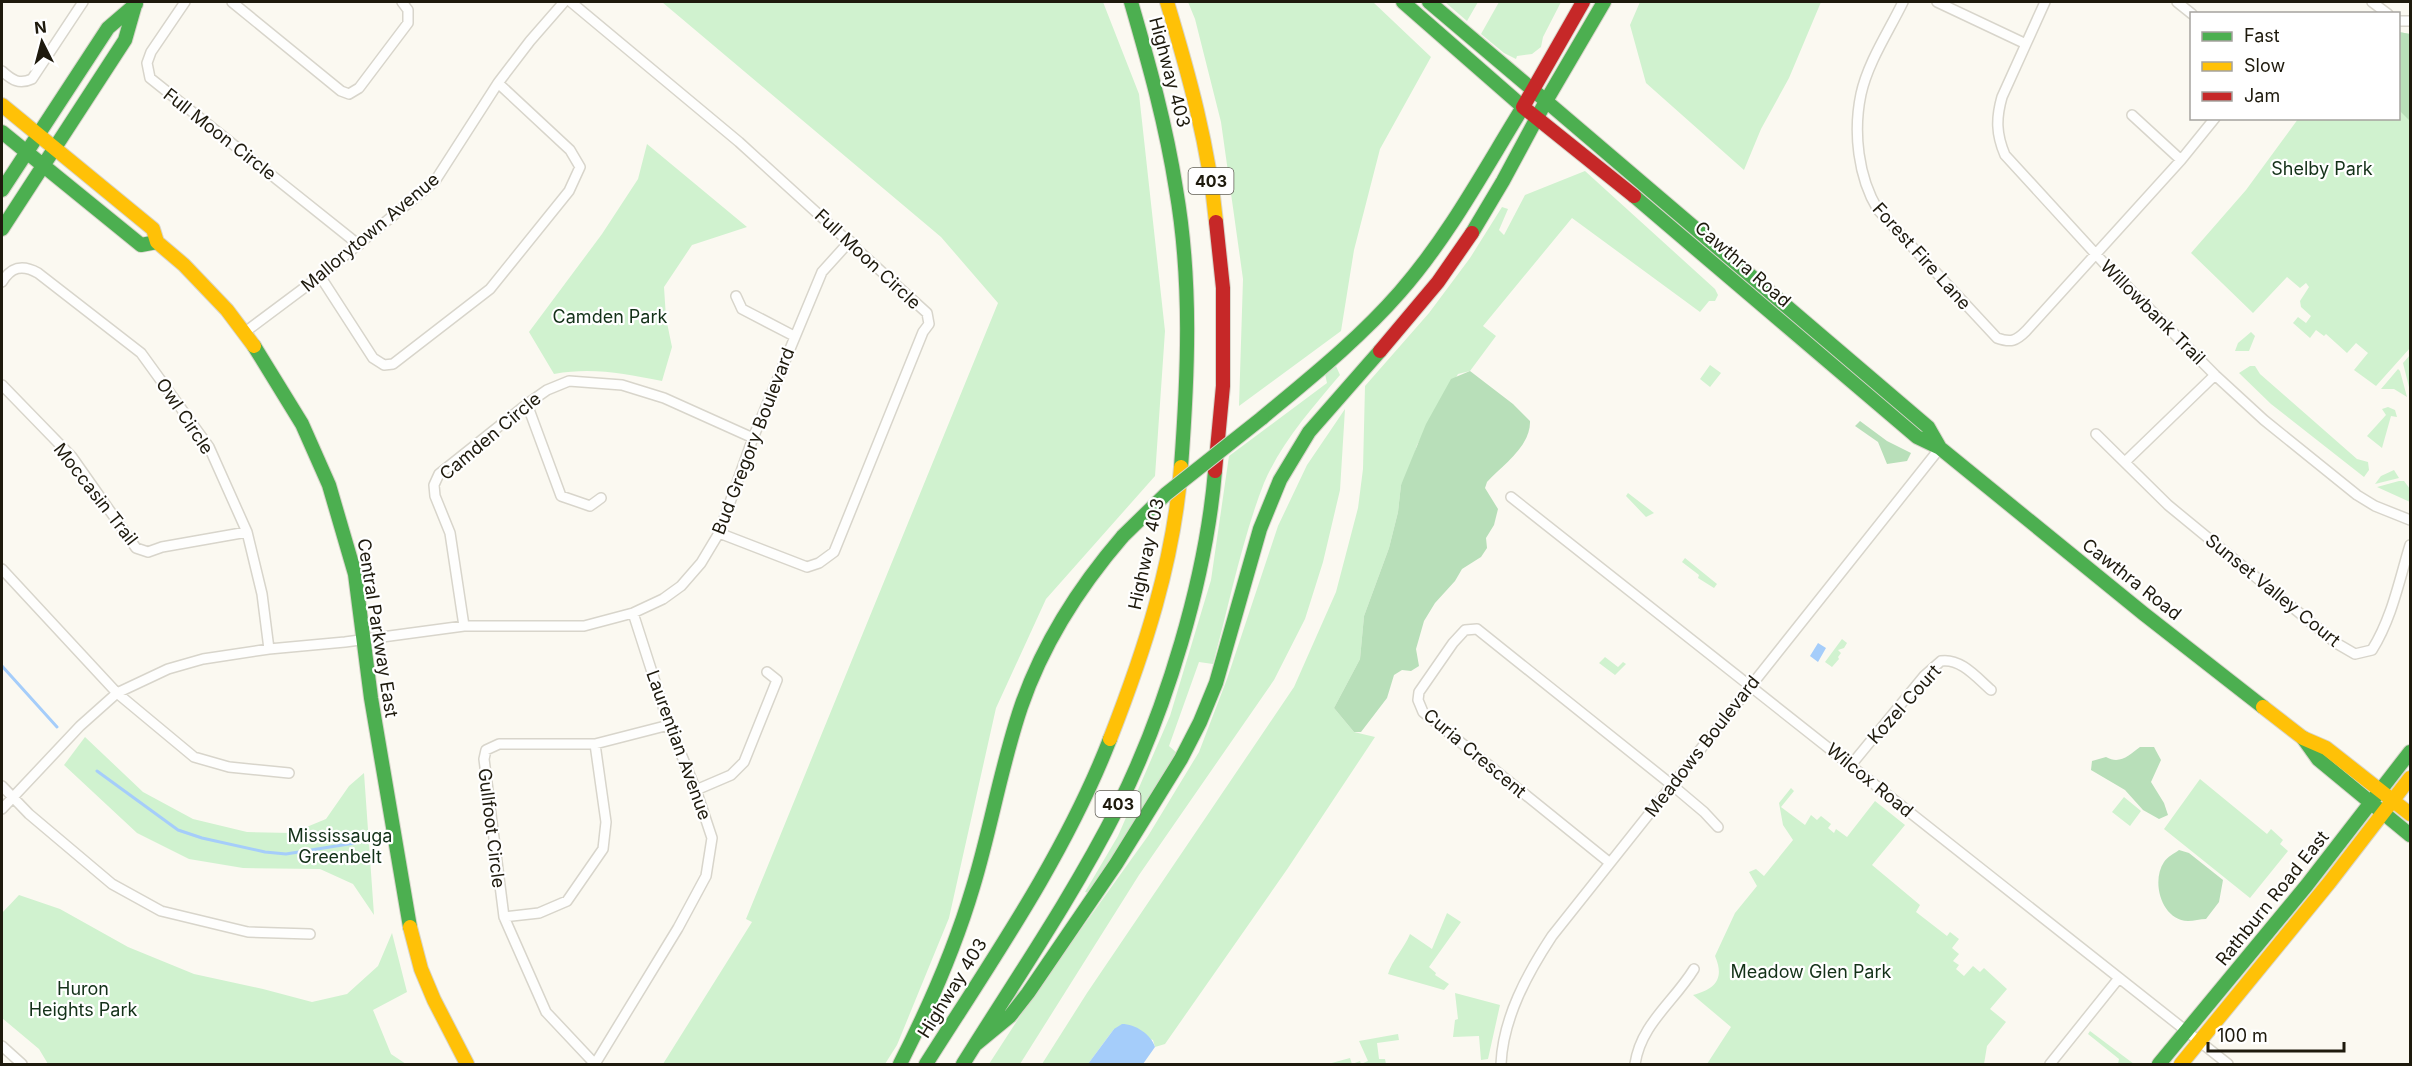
<svg xmlns="http://www.w3.org/2000/svg" width="2412" height="1066" font-family="Inter,sans-serif">
<rect width="100%" height="100%" fill="#fbf9f1"/>
<!-- green -->
<path fill="#d0f2cf" d="M662 2H1103L1139 94 1165 331 1155 476 1046 599 996 708 949 918 897 1045 885 1064H663L752 922 746 919 998 303 941 237Z
M1188 2H1373L1431 57 1380 149 1354 250 1341 331 1239 406 1243 279 1221 122 1195 19Z
M1445 2H1478L1467 21Z
M1499 2H1561L1543 37 1541 47 1532 54 1517 56 1516 59 1504 53 1481 34Z
M1640 2H1821L1789 78 1761 129 1744 170 1646 83 1630 25Z
M2399 32 2410 34V348L2376 386 2354 370 2368 353 2356 343 2347 353 2326 334 2324 336 2316 330 2310 338 2293 323 2298 317 2306 323 2311 316 2301 307 2300 301 2309 287 2306 283 2300 288 2287 277 2253 313 2191 253 2246 190 2298 119 2398 118Z
M647 144 747 227 692 245 664 287 666 318 672 347 662 381C623 374 594 367 554 374L529 332 602 234 638 179Z
M1585 171 1715 289 1718 295 1715 301H1709L1700 312 1572 218 1483 326 1496 336 1470 371 1458 374 1417 445 1410 469 1401 485 1398 512 1389 548 1364 616 1360 659 1334 708 1354 732 1375 737 1288 868 1165 1044 1155 1047 1153 1040 1114 1029 1088 1064H1042L1087 993 1294 687 1336 592 1358 508 1363 469 1365 386 1429 313 1470 258 1502 207 1508 209 1499 230 1504 235 1525 195Z
M2251 332 2255 336 2249 351H2235L2238 343Z
M2410 355V391L2403 363Z
M1710 365 1721 373 1710 387 1700 379Z
M1336 366 1340 375C1312 408 1281 443 1264 483 1242 539 1229 605 1213 664L1199 662 1169 746 1177 753 1089 893 1085 892 1118 836 1170 716 1211 580 1229 456 1327 383 1325 374Z
M2250 366H2255L2260 374 2357 459 2368 462 2369 470 2364 477 2271 404 2239 373Z
M2398 369 2400 371 2407 397 2394 389H2381Z
M2388 407 2395 410 2397 417 2391 416 2382 448 2367 436 2386 415 2382 409Z
M1345 409 1340 490 1323 562 1305 619 1274 680 1139 875 1020 1064H989L1033 996 1148 836 1199 752 1227 679 1278 526 1307 465Z
M2394 470 2399 478 2375 484 2381 476Z
M2399 481H2404L2410 489V502L2377 487Z
M1628 493 1654 513 1646 517 1626 496Z
M1685 558 1717 584 1714 588 1698 578 1699 575 1682 562Z
M1842 639 1847 643 1844 648 1838 650 1841 653 1838 657 1839 659 1832 667 1825 662Z
M1605 657 1618 667 1623 662 1626 664 1615 675 1599 663Z
M85 737 143 792 193 819 247 832 292 833 326 819 349 786 364 773 374 915 353 884 320 869 243 868 189 859 137 833 64 765Z
M2200 779 2267 834 2271 829 2283 840 2280 844 2288 851 2250 898 2164 829Z
M1791 788 1794 791 1781 807 1805 825 1811 815 1817 820 1821 816 1831 824 1828 828 1834 833 1836 829 1847 837 1875 801 1905 825 1872 865 1920 905 1916 912 1947 936 1950 932 1959 939 1952 948 1959 954 1953 961 1959 965 1956 969 1964 976 1973 966 1980 972 1984 968 2007 989 1990 1009 2006 1022 1987 1046 1984 1064H1707L1731 1027 1693 995C1715 989 1725 979 1715 956L1735 913 1757 886 1749 872 1756 869 1764 876 1793 840 1783 825 1779 803Z
M2124 797 2141 811 2130 826 2112 812Z
M19 895 60 909 128 947 194 974 263 989 312 1002 347 994 378 966 392 933 407 992 373 1010 391 1054 406 1064H48L39 1049 2 1018V913Z
M1447 913 1461 922 1429 967 1436 973 1435 975 1449 984 1444 990 1388 974C1392 960 1404 949 1410 934L1432 949Z
M1455 993 1500 1005 1488 1059 1481 1060 1479 1036 1453 1037 1455 1020 1458 1019Z
M2090 1031 2134 1064H2118L2119 1059 2088 1034Z
M1398 1034 1399 1040 1377 1043 1379 1059H1385L1386 1064H1328L1350 1058 1352 1064 1360 1061 1361 1064 1368 1061 1359 1041Z"/>
<!-- forest -->
<path fill="#b8dfb9" d="M2399 32 2410 34V121L2399 110Z
M1470 371 1513 404 1530 421C1531 446 1503 465 1487 482L1485 488 1498 509 1494 525 1486 538 1487 548 1481 557 1462 569 1455 581 1435 603 1424 621 1416 649 1419 666 1411 671 1402 670 1394 675 1387 698 1361 732H1354L1334 708 1360 659 1364 616 1389 548 1398 512 1401 485 1426 424 1451 379Z
M1860 421 1887 441 1911 453 1907 461 1887 464 1878 442 1855 426Z
M2140 747H2154L2161 760 2151 782 2164 803 2168 815 2159 819 2143 810 2125 790 2091 770 2092 761 2106 757C2120 765 2129 755 2140 747Z
M2179 850 2189 853 2223 880 2219 902 2206 919C2200 919 2194 921 2188 921 2161 920 2151 881 2164 862 2167 857 2175 853 2179 850Z"/>
<!-- water -->
<path fill="#a5cdfa" d="M1818 643 1826 648 1818 662 1810 656Z
M1122 1024C1135 1024 1151 1034 1155 1047L1143 1064H1088L1114 1029Z"/>
<g fill="none" stroke-linecap="round" stroke-linejoin="round">
<!-- stream -->
<path stroke="#a5cdfa" stroke-width="3" d="M2 666 57 727
M97 771 178 830 202 838 265 852 286 854 355 843"/>
<!-- street casing -->
<g stroke="#d8d5cb" stroke-width="12">
<path id="street" d="M185 2 151 52 147 63 150 78 359 245
M232 2 341 91 349 94 359 88 408 23V10L402 2
M571 2 739 142 927 313 929 324 923 332 834 552 819 563 807 567 719 533
M1903 2C1889 31 1868 62 1861 94 1853 132 1858 177 1878 210L1997 338C2011 343 2016 341 2026 331L2181 160 2215 118
M1937 2 2026 44
M2045 2 2002 97C1996 118 1996 134 2005 155L2103 262 2215 375 2264 420 2357 495 2375 506 2410 520
M2177 2 2192 14
M2372 2 2388 14
M2398 21H2410
M2 71C12 80 19 85 32 79L83 2
M2132 115 2181 160
M320 276 373 358 384 365 393 364 490 289 569 191 580 167 570 150 498 83
M2 282C11 267 22 264 38 273L141 353 209 447 247 532 262 594 269 649
M736 296 742 309 794 336
M245 332 320 276 435 181 498 83 530 41 564 2
M2 385 72 457 136 548 148 552 162 547 247 532
M527 404 561 496 590 506 601 498
M2096 434 2168 505 2336 643 2355 654 2372 650C2392 618 2399 581 2410 545
M2126 461 2215 375
M1511 497 2228 1064
M2 569 117 693 194 757 229 767 289 773
M633 613 669 725 696 790 712 838 706 876 678 928 595 1064 546 1012 504 917 484 759 486 750 499 744H595L669 725
M464 626 450 533 435 496 434 485 439 474 527 404 547 390 569 381 622 385 664 398 753 438
M1851 765 1924 676 1941 661C1961 658 1977 678 1991 690
M2 786 29 814 112 884 161 911 248 932 310 934
M696 790 731 775 744 762 777 680 767 672
M2 809 80 726 117 693 168 669 203 659 269 649 345 642 464 626H584L633 613 663 599 681 586 701 563 719 533 753 438 822 272 850 241
M1610 863 1423 712 1418 700 1419 692 1453 643 1465 630 1477 629 1672 785 1704 812 1718 827
M504 917 539 913 567 901 603 849 606 822 595 744
M2 1046 22 1064
M1501 1064C1503 1018 1527 974 1552 936L1940 448
M1635 1064C1641 1024 1673 1003 1694 969
M2050 1064 2119 978"/>
</g>
<!-- fast casing -->
<g stroke="#d8d5cb" stroke-width="16">
<path id="fast" d="M1131 2C1149 64 1166 125 1176 189 1192 281 1188 374 1181 467
M1429 2 1546 101 1503 181 1472 233
M1604 2 1546 101 1928 427 1940 448
M2 132 141 245 157 242
M2 190 108 28 136 4
M1634 196 1917 437 1940 448 2144 614 2263 707
M2 229 125 40 135 5
M254 346 302 424 329 485 355 574 371 698 410 927
M1262 418C1310 378 1359 339 1400 292 1449 236 1484 170 1523 107L1403 2
M2303 738 2318 759 2410 835
M976 1044 1010 1016 1028 993 1116 864 1181 759 1200 722 1216 683 1260 529 1280 480 1309 432 1380 351
M900 1064C929 1007 955 948 973 887 991 828 1001 766 1021 707 1043 643 1079 587 1123 536
M926 1064C992 960 1065 855 1110 739
M963 1064C1016 979 1073 896 1118 807 1166 710 1206 579 1215 471
M2159 1064 2307 885 2410 752"/>
</g>
<!-- slow casing -->
<g stroke="#d8d5cb" stroke-width="16">
<path id="slow" d="M1167 2C1189 75 1209 147 1216 222
M2 105 153 229 157 242 184 265 227 310 254 346
M2263 707 2303 738 2326 748 2410 814
M1110 739C1144 652 1174 561 1181 467
M410 927 421 969 434 1000 467 1064
M2181 1064 2329 883 2410 778"/>
</g>
<!-- jam casing -->
<g stroke="#d8d5cb" stroke-width="16">
<path id="jam" d="M1583 2 1523 107 1634 196
M1380 351 1438 282 1472 233
M1215 471 1223 386V288L1216 222"/>
</g>
<!-- street -->
<use href="#street" stroke="#fefefd" stroke-width="9"/>
<!-- fast -->
<use href="#fast" stroke="#4caf50" stroke-width="14"/>
<!-- slow -->
<use href="#slow" stroke="#ffc107" stroke-width="14"/>
<!-- jam -->
<use href="#jam" stroke="#c62828" stroke-width="14"/>
<!-- fast-bridge casing -->
<g stroke="#d8d5cb" stroke-width="16" stroke-linecap="butt">
<path id="fast-bridge" d="M1123 536 1166 494 1262 418"/>
</g>
<!-- fast-bridge -->
<use href="#fast-bridge" stroke="#4caf50" stroke-width="14"/>
</g>
<g text-anchor="middle" dominant-baseline="central" stroke-width="4.5" stroke-linejoin="round" paint-order="stroke">
<!-- shield labels -->
<g fill="#fff" stroke="#625f56" stroke-width="1.5">
<rect x="1188.5" y="168" width="45" height="26" rx="4.5"/>
<rect x="1095.5" y="791" width="45" height="26" rx="4.5"/>
</g>
<g font-size="16" font-weight="bold" fill="#1e1a0d">
<text x="1211" y="181">403</text>
<text x="1118" y="804">403</text>
</g>
<!-- street labels -->
<g font-size="18" fill="#1e1a0d" stroke="#fff">
<text transform="translate(1170 72) rotate(75)">Highway 403</text>
<text transform="translate(220 134) rotate(38)">Full Moon Circle</text>
<text transform="translate(370 232) rotate(-40)">Mallorytown Avenue</text>
<text transform="translate(1922 256) rotate(48)">Forest Fire Lane</text>
<text transform="translate(868 259) rotate(43)">Full Moon Circle</text>
<text transform="translate(1743 264) rotate(41)">Cawthra Road</text>
<text transform="translate(2153 312) rotate(45)">Willowbank Trail</text>
<text transform="translate(185 416) rotate(56)">Owl Circle</text>
<text transform="translate(490 436) rotate(-40)">Camden Circle</text>
<text transform="translate(753 441) rotate(-69)">Bud Gregory Boulevard</text>
<text transform="translate(96 494) rotate(52)">Moccasin Trail</text>
<text transform="translate(1146 554) rotate(-78)">Highway 403</text>
<text transform="translate(2132 579) rotate(38)">Cawthra Road</text>
<text transform="translate(2273 590) rotate(39)">Sunset Valley Court</text>
<text transform="translate(378 628) rotate(81)">Central Parkway East</text>
<text transform="translate(1904 704) rotate(-48)">Kozel Court</text>
<text transform="translate(679 745) rotate(70)">Laurentian Avenue</text>
<text transform="translate(1702 746) rotate(-52)">Meadows Boulevard</text>
<text transform="translate(1475 753) rotate(40)">Curia Crescent</text>
<text transform="translate(1870 780) rotate(39)">Wilcox Road</text>
<text transform="translate(492 828) rotate(83)">Gullfoot Circle</text>
<text transform="translate(2272 898) rotate(-51)">Rathburn Road East</text>
<text transform="translate(952 988) rotate(-58)">Highway 403</text>
</g>
<!-- park labels -->
<g font-size="18" fill="#133118" stroke="#fff">
<text x="2322" y="168">Shelby Park</text>
<text x="610" y="316">Camden Park</text>
<text x="340" y="835">Mississauga<tspan x="340" dy="21">Greenbelt</tspan></text>
<text x="1811" y="971">Meadow Glen Park</text>
<text x="83" y="988">Huron<tspan x="83" dy="21">Heights Park</tspan></text>
</g>
</g>
<!-- border -->
<rect width="2412" height="1066" fill="none" stroke="#1e1a0d" stroke-width="6"/>
<!-- legend -->
<rect x="2190" y="12" width="210" height="108" fill="#ffffff" stroke="#a5a39e" stroke-width="1.5"/>
<rect x="2202" y="32" width="30" height="9" fill="#4caf50" stroke="#a5a39e" stroke-width="1.5"/>
<text x="2244" y="42" font-size="18" fill="#1e1a0d">Fast</text>
<rect x="2202" y="62" width="30" height="9" fill="#ffc107" stroke="#a5a39e" stroke-width="1.5"/>
<text x="2244" y="72" font-size="18" fill="#1e1a0d">Slow</text>
<rect x="2202" y="92" width="30" height="9" fill="#c62828" stroke="#a5a39e" stroke-width="1.5"/>
<text x="2244" y="102" font-size="18" fill="#1e1a0d">Jam</text>
<!-- north arrow -->
<g transform="translate(42 42) rotate(354)" stroke="#ffffff" stroke-width="4.5" paint-order="stroke">
<path d="M0-4.5L10 22L0 15L-10 22Z" fill="#1e1a0d"/>
<text y="-9" font-size="16" font-weight="bold" text-anchor="middle" fill="#1e1a0d">N</text>
</g>
<!-- scale -->
<path d="M2208 1042v9h136v-9" fill="none" stroke="#1e1a0d" stroke-width="3"/>
<text x="2217" y="1042" font-size="18" fill="#1e1a0d" stroke="#ffffff" stroke-width="4.5" paint-order="stroke">100 m</text>
</svg>
